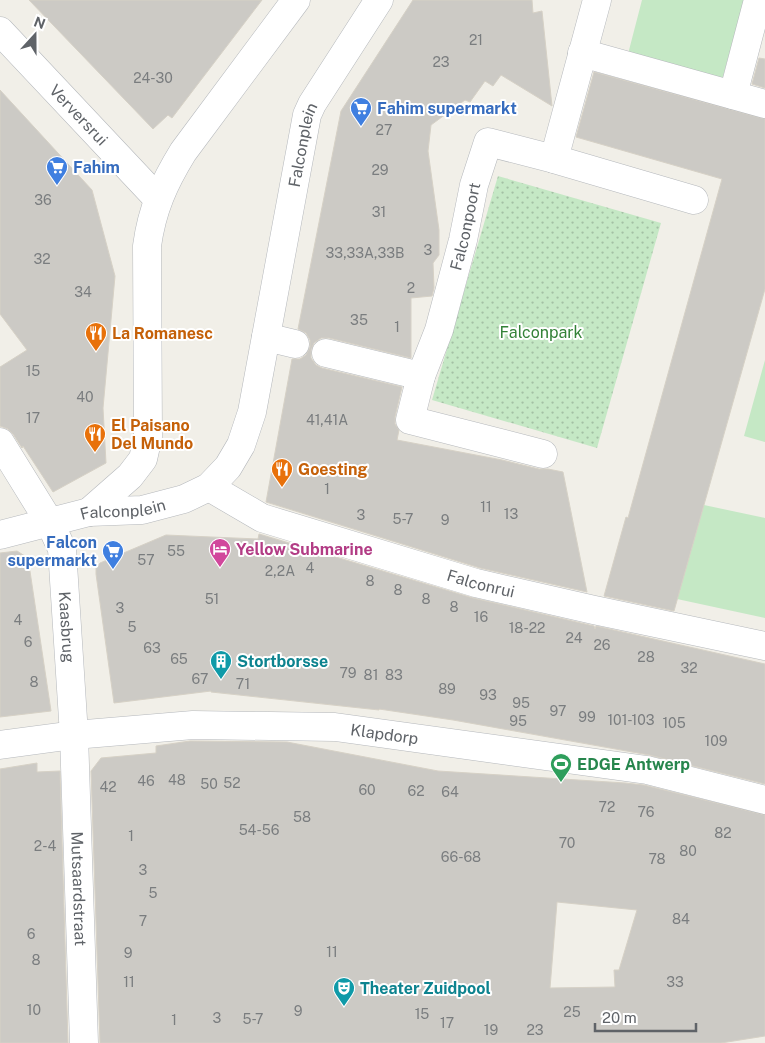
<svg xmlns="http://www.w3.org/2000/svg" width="765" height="1043" font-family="'Public Sans',sans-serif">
<defs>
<pattern id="park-dots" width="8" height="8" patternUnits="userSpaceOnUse" patternTransform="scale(1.25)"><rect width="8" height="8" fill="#c5e8c5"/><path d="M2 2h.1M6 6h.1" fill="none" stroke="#a3c0a4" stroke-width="1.8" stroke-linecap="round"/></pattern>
</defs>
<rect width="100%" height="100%" fill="#f1efe8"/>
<!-- grass -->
<path fill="#c5e8c5" d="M642 0H744L722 80 628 54Z
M765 360V442L744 436Z
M704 505 765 518V618L677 599Z"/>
<!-- park -->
<path fill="url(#park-dots)" d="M498 176 661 223 597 448 432 400Z"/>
<!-- building -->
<path fill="#cccac5" stroke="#d6d1c6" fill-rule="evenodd" d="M29 0H262L172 118 168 115 153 129Z
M413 0H532L533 13 542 11 552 106 501 75 493 86 485 81 470 102 465 100 431 125 428 151 439 230V255L433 263 434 288 432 296 411 298V358L329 338H321L314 343 311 350V358L316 365 322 368 402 387 395 417V424L399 430 397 440 502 460 539 469H548L563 472 587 592 480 568 266 502 292 359H300L306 355 310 347V340L306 333 298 329 341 111Z
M759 58 765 59V88L752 84Z
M594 72 765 119V289L674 611 604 596 626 517 628 518 722 179 576 137Z
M0 90 92 190 115 276 103 408 106 463 53 492 23 446 22 448 13 434 8 429 0 426V367L27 350 0 314Z
M259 534 473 598 594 626 595 629 596 626 765 664V784L649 755 453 720 379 709V710L211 692V691L114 703 96 574V568L100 563 166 535 258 539Z
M17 551 28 558 51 711 0 717V553Z
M190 741 287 742 438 771 625 783 644 785 765 815V1036L721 1043H100L91 771 101 758 156 753V746ZM557 902 637 910 619 970H614L615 987 550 988Z
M37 763V772L60 771 68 1043H0V769Z"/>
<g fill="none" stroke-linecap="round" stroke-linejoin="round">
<!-- pedestrian casing -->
<g stroke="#b5b8bc" stroke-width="29">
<g id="pedestrian">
<path d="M597 0 554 159 694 200"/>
<path id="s1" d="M0 31 158 199"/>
<path d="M582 53 765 104"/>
<path d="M733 95 758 0"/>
</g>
</g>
<!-- minor casing -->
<g stroke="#b5b8bc" stroke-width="29">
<g id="minor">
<path d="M266 337 295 344"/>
<path id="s2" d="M326 353 421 376 439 330 463 240 474 185 488 142 554 159"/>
<path d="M421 376 410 420 543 454"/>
<path id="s3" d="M0 442 50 523 62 549 74 735 84 1043"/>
<path id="s4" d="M209 487 262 518 476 583 594 610 765 646"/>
<path d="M89 512 130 476 143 459 148 437 147 246C152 209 164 183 183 152L296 0"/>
<path id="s5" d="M0 535 89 512 142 510 184 499 209 487 228 467 241 445 252 412 307 115 312 104 379 0"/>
<path id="s6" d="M0 745 74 735 193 725 335 727 647 770 765 800"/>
</g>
</g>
<!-- pedestrian -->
<use href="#pedestrian" stroke="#fff" stroke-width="28"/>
<!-- minor -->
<use href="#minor" stroke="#fff" stroke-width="28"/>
</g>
<!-- icons -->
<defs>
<g id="supermarket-pin" transform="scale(1.125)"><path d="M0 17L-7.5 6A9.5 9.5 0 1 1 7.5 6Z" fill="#3f7fe0" stroke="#fff"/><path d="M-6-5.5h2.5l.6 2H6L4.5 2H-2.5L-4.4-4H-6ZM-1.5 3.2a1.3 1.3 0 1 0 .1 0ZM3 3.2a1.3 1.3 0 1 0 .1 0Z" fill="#fff"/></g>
<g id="restaurant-pin" transform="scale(1.125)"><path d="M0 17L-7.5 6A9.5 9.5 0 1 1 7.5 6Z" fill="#e8710a" stroke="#fff"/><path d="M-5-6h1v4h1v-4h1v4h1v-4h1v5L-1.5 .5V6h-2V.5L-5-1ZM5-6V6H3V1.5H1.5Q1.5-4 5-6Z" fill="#fff"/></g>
<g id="hotel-pin" transform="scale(1.125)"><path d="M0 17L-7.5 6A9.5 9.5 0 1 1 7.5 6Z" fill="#d1479c" stroke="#fff"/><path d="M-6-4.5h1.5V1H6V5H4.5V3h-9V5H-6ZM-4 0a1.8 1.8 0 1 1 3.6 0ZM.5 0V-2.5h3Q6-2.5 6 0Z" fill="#fff"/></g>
<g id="building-pin" transform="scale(1.125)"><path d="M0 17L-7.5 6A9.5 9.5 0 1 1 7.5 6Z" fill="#0f9aa8" stroke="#fff"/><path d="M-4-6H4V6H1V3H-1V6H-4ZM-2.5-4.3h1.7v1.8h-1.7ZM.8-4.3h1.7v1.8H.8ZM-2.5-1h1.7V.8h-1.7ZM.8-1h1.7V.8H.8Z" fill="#fff"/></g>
<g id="stadium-pin" transform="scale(1.125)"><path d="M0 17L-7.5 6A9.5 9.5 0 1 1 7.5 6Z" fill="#2e9e5b" stroke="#fff"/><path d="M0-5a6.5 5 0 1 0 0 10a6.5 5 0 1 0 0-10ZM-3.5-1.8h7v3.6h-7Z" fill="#fff"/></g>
<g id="theatre-pin" transform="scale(1.125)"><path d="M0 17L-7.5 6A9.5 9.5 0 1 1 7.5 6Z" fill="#0f9aa8" stroke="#fff"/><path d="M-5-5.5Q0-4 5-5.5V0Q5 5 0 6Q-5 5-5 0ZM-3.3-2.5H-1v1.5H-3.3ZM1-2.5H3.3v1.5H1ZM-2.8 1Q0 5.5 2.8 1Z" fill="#fff"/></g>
</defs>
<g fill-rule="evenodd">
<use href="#supermarket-pin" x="361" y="108"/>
<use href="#supermarket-pin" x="57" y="167"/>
<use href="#restaurant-pin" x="96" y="333"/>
<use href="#restaurant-pin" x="95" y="434"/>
<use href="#restaurant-pin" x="282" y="469"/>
<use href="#hotel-pin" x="220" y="549"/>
<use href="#supermarket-pin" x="113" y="551"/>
<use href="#building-pin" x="221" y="661"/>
<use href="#stadium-pin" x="561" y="764"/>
<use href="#theatre-pin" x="344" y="988"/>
</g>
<g text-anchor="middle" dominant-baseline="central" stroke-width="4" stroke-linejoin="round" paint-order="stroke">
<!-- number labels -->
<g font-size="14" fill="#7a7d7f">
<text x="476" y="40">21</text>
<text x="441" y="62">23</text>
<text x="153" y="78">24-30</text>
<text x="384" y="130">27</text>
<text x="380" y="170">29</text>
<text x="43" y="200">36</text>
<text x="379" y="212">31</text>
<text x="428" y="250">3</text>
<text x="365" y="253">33,33A,33B</text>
<text x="42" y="259">32</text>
<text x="411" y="288">2</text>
<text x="83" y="292">34</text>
<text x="359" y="320">35</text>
<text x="397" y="327">1</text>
<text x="33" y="371">15</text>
<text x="85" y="397">40</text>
<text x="33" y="418">17</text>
<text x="327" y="420">41,41A</text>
<text x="327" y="489">1</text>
<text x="486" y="507">11</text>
<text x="511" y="514">13</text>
<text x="361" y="515">3</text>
<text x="403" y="519">5-7</text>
<text x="445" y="520">9</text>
<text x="176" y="551">55</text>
<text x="146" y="560">57</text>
<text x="310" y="568">4</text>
<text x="280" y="571">2,2A</text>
<text x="370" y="581">8</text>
<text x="398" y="590">8</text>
<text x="212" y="599">51</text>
<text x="426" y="599">8</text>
<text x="454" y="607">8</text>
<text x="120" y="608">3</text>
<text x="481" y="617">16</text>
<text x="18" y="620">4</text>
<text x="132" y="627">5</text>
<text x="527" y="628">18-22</text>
<text x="574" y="638">24</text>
<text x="28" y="642">6</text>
<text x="602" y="645">26</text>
<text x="152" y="648">63</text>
<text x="646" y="657">28</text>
<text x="179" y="659">65</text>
<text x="689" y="668">32</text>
<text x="348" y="673">79</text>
<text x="371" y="675">81</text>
<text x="394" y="675">83</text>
<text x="200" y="679">67</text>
<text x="34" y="682">8</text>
<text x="243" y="684">71</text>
<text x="447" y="689">89</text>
<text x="488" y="695">93</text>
<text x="521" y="703">95</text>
<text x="558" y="711">97</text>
<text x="587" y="717">99</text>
<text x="631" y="720">101-103</text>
<text x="518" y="721">95</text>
<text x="674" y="723">105</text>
<text x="716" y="741">109</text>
<text x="177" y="780">48</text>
<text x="146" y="781">46</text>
<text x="232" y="783">52</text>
<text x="209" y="784">50</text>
<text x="108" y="787">42</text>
<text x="367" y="790">60</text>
<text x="416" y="791">62</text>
<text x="450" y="792">64</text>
<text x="607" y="807">72</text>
<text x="646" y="812">76</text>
<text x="302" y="817">58</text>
<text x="259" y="830">54-56</text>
<text x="723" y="833">82</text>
<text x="131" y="836">1</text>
<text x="567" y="843">70</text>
<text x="45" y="846">2-4</text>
<text x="688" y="851">80</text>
<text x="461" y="857">66-68</text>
<text x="657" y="859">78</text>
<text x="143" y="870">3</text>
<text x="153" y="893">5</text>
<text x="681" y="919">84</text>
<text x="143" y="921">7</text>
<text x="31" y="934">6</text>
<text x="332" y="952">11</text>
<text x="128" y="953">9</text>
<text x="36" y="960">8</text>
<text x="129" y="982">11</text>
<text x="675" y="982">33</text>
<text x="34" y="1010">10</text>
<text x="298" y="1011">9</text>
<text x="572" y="1012">25</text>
<text x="422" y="1014">15</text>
<text x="217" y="1018">3</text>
<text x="253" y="1019">5-7</text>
<text x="174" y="1020">1</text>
<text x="447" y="1023">17</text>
<text x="491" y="1030">19</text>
<text x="535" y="1030">23</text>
</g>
<!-- shop labels -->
<g font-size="16" font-weight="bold" fill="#366cbe" stroke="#fff" text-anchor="start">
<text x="377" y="108">Fahim supermarkt</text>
<text x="73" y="167">Fahim</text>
<text x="97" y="542" text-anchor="end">Falcon<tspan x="97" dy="18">supermarkt</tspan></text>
</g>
<!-- street labels -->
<g font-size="16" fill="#5f6368" stroke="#fff">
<text stroke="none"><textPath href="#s1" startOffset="115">Verversrui</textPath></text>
<text stroke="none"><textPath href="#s5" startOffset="576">Falconplein</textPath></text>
<text stroke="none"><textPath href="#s2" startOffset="254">Falconpoort</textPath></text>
<text stroke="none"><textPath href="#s5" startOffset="126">Falconplein</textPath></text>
<text stroke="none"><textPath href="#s4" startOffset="290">Falconrui</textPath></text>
<text stroke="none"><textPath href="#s3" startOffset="202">Kaasbrug</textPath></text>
<text stroke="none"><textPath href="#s6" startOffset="386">Klapdorp</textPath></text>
<text stroke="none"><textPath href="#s3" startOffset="464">Mutsaardstraat</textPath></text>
</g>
<!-- park labels -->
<g font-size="16" fill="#348238" stroke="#fff">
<text x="541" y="332">Falconpark</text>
</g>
<!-- food labels -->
<g font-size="16" font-weight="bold" fill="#c56008" stroke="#fff" text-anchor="start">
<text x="112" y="333">La Romanesc</text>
<text x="111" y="425">El Paisano<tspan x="111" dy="18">Del Mundo</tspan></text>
<text x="298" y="469">Goesting</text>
</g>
<!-- hotel labels -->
<g font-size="16" font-weight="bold" fill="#b23c85" stroke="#fff" text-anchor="start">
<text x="236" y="549">Yellow Submarine</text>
</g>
<!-- culture labels -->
<g font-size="16" font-weight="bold" fill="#0d838f" stroke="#fff" text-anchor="start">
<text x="237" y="661">Stortborsse</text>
<text x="360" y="988">Theater Zuidpool</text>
</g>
<!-- leisure labels -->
<g font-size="16" font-weight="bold" fill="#27864d" stroke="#fff" text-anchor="start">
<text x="577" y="764">EDGE Antwerp</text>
</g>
</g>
<!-- north arrow -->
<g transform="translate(35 35) rotate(21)" stroke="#ffffff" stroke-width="4" paint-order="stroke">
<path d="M0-4L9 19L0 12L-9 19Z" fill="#5f6368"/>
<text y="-8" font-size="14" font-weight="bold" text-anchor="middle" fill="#5f6368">N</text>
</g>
<!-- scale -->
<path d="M595 1023v8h101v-8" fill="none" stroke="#5f6368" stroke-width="2.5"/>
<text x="602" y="1023" font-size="15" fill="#5f6368" stroke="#ffffff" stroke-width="4" paint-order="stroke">20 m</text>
</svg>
